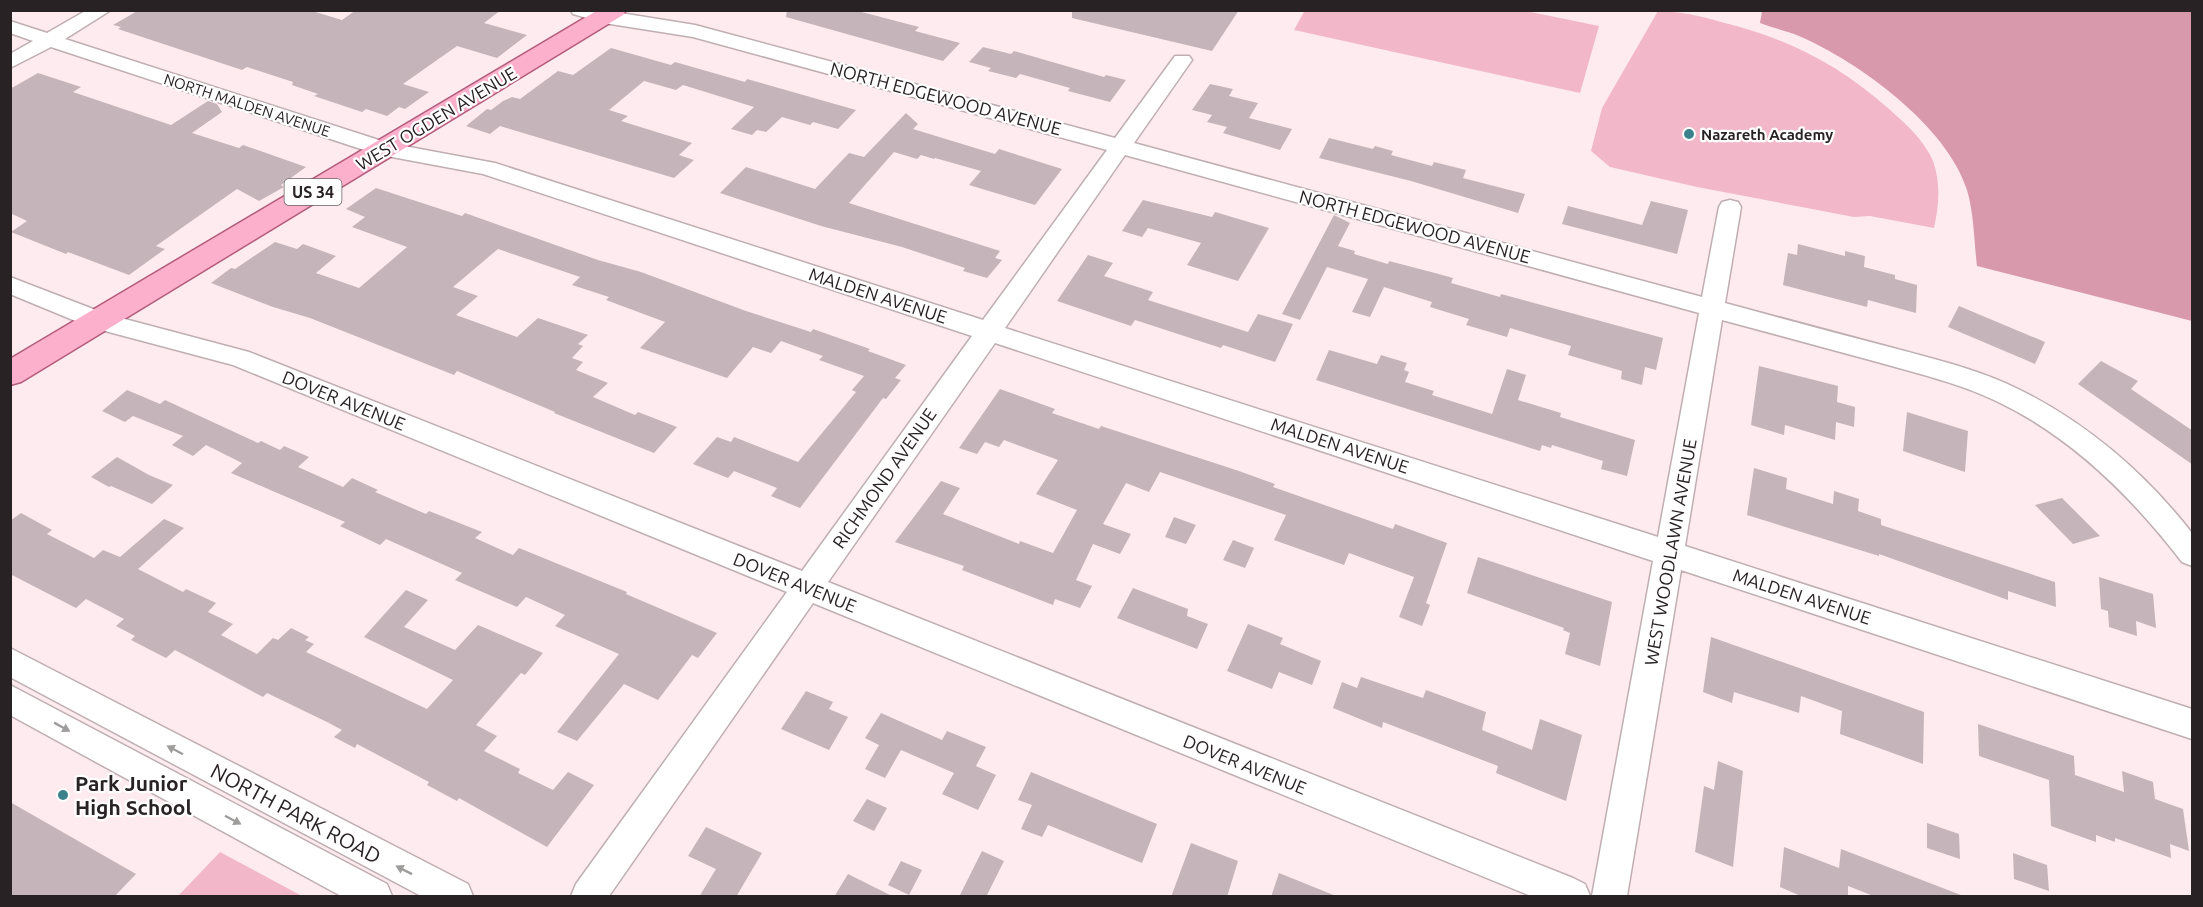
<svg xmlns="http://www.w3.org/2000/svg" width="2203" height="907" font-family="Ubuntu,sans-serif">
<rect width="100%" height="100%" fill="#feebf0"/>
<!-- green -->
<path fill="#f2b8c9" d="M1305 10 1526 11 1599 26 1580 93 1294 30Z
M1658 11C1679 11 1701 16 1721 22 1787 38 1838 64 1889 109 1906 124 1924 140 1933 161 1941 184 1939 205 1934 228L1870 216 1854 217 1697 187 1610 167 1591 151 1602 108Z
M220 852 302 896H178Z"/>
<!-- forest -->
<path fill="#d999ac" d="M1762 11H2192V321L1977 266C1974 242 1974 213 1967 190 1947 126 1859 62 1799 36 1787 31 1773 28 1760 23Z"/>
<!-- building -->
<path fill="#c5b4b9" d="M139 10H309L342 20 356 10H501L484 23 527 35 497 58 457 46 403 84 429 92 405 109 399 107 387 116 366 109 362 112 314 96 318 94 292 85 293 82 247 67 242 70 118 29 121 27 113 25Z
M787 10H854L919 27 915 31 960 43 943 61 786 17Z
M1072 10H1239L1212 51 1072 18Z
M983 47 1011 54 1014 51 1104 77 1106 75 1126 80 1110 102 1068 91 1070 88 1020 74 1016 78 988 71 991 68 969 62Z
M611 48 671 65 675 62 745 82 747 79 856 110 838 129 813 122 810 125 782 117 766 132 757 130 752 135 731 129 754 107 683 85 676 90 644 81 609 110 628 116 621 121 692 143 679 155 694 160 674 178 500 126 490 134 466 126 487 109 491 110 503 101 512 97 520 99 558 71 573 75Z
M38 73 81 87 73 92 171 125 208 101 217 104 222 112 192 133 239 148 243 145 306 167 281 185 284 187 259 201 237 189 156 246 165 249 129 275 68 252 66 254 11 232 27 221 10 213V89Z
M1210 84 1233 89 1229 96 1258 103 1249 118 1292 129 1280 150 1223 133 1227 127 1207 122 1212 115 1192 110Z
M906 113 918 124 913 129 995 154 999 149 1062 169 1035 205 969 185 981 171 935 158 934 159 921 155 917 159 894 152 849 203 1000 251 995 258 1002 260 987 278 963 271 965 268 902 247 821 226 720 193 746 167 815 189 849 153 864 157Z
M1329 138 1373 149 1375 146 1393 151 1391 155 1432 166 1434 162 1466 170 1463 178 1525 194 1518 213 1411 181 1319 158Z
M376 188 462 216 465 213 598 260 641 272 746 311 811 332 813 329 870 349 868 351 906 365 895 378 901 380 886 399 883 398 800 508 771 496 777 488 734 471 728 478 693 464 717 437 731 442 734 437 798 462 856 392 852 390 864 376 819 360 823 356 781 341 771 353 753 347 727 378 640 348 665 322 606 300 609 297 572 285 580 277 498 249 453 287 478 296 456 315 517 337 538 318 588 335 578 344 583 346 572 358 583 362 576 370 608 383 593 397 635 415 638 412 677 427 654 453 554 413 555 412 457 371 454 375 310 318 273 307 211 283 231 268 235 269 275 242 297 249 303 244 336 256 316 273 359 288 407 247 352 227 365 217 346 209Z
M1143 200 1212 217 1215 212 1269 228 1238 281 1187 265 1201 243 1148 228 1142 237 1122 231Z
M1651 201 1688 210 1677 254 1562 224 1568 206 1642 225Z
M1334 215 1350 223 1338 246 1355 251 1354 254 1388 264 1389 261 1435 273 1453 278 1451 283 1500 297 1501 294 1663 338 1656 370 1645 367 1642 385 1621 379 1622 371 1568 355 1571 346 1510 328 1507 337 1466 325 1469 319 1430 307 1432 302 1384 287 1370 317 1352 312 1368 279 1327 267 1300 320 1282 314Z
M1798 244 1845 256V251L1865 256 1864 267 1895 275V279L1917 285 1916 313 1868 300 1867 307 1783 285 1788 253 1797 255Z
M1088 255 1113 263 1104 276 1153 292 1148 300 1248 332 1258 314 1293 324 1275 362 1223 345 1221 348 1135 320 1131 326 1057 301Z
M1959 306 2045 342 2035 364 1948 327Z
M1329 350 1377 364 1381 355 1407 363 1404 370 1409 372 1405 382 1434 391 1432 395 1492 414 1507 369 1526 375 1518 400 1561 413 1560 417 1635 440 1627 476 1601 469 1603 461 1552 445 1551 448 1542 445 1540 451 1316 380Z
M2101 361 2138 381 2131 389 2193 431V465L2078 384Z
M1759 366 1838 386 1837 402 1855 407 1854 427 1836 422 1835 440 1785 425 1784 435 1751 425Z
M1000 389 1055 409 1052 413 1099 429 1101 426 1239 471 1275 484 1273 487 1393 529 1395 524 1447 543 1426 603 1430 605 1422 626 1399 617 1414 577 1349 553 1344 565 1274 540 1286 515 1160 472 1149 492 1126 483 1103 524 1131 534 1120 554 1093 544 1076 580 1092 586 1080 608 1055 599 1053 605 962 570 964 566 895 542 941 481 960 488 943 514 1019 544 1020 541 1053 553 1077 510 1036 494 1058 460 1004 440 999 447 985 442 977 454 959 448Z
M127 390 160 404 165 400 258 443 261 441 280 450 284 446 309 457 298 467 343 487 352 478 378 490 375 492 426 514 429 511 482 532 475 538 513 555 519 548 627 592 626 594 717 633 698 658 692 655 658 700 624 684 577 741 557 732 619 654 555 626 565 615 526 597 517 607 455 580 462 573 386 539 380 545 340 526 345 522 231 473 242 463 206 445 193 456 172 445 183 436 133 416 125 422 102 411Z
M1907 412 1968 431 1965 472 1903 451Z
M117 457 149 475 173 485 152 504 111 486 109 487 91 477Z
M1754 468 1787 478 1786 489 1833 504 1834 491 1859 499 1858 511 1881 519V525L2055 582 2056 607 2008 591V600L1879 554V556L1747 515Z
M2062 498 2100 536 2073 544 2035 505Z
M21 513 52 530 47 534 94 558 103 550 120 557 164 519 184 528 138 569 183 592 186 589 216 603 208 612 233 624 221 635 257 654 273 638 278 640 291 628 309 637 305 640 314 644 306 652 427 709 453 680 364 637 406 590 428 600 404 627 455 650 478 625 543 653 525 675 521 673 476 725 497 736 484 751 520 769 518 773 553 790 568 772 594 785 547 847 459 798 457 801 427 785 429 782 357 744 355 748 334 737 342 730 329 723 267 693 263 697 175 650 166 658 131 640 135 636 116 626 124 619 86 599 76 608 10 574V521Z
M1174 517 1196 525 1186 544 1165 537Z
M1233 540 1254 548 1245 568 1223 560Z
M1478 557 1612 602 1600 666 1565 654 1570 633 1563 630 1564 628 1467 593Z
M2099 577 2153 594 2156 628 2136 621 2137 636 2109 627 2108 611 2101 609Z
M1133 588 1188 609 1187 616 1208 624 1197 649 1117 618Z
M1248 624 1283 638 1280 644 1321 661 1312 685 1279 672 1272 689 1227 671Z
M1711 637 1924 712 1923 764 1840 734 1842 711 1801 696 1799 713 1734 692 1732 703 1703 692Z
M1361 677 1423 698 1426 690 1486 712 1482 730 1532 750 1540 719 1582 735 1566 801 1496 773 1498 766 1383 722 1382 728 1333 708 1342 682 1357 688Z
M806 691 833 702 829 709 848 717 829 750 781 729Z
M881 713 942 740 947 731 986 747 976 766 996 775 978 810 942 794 954 773 901 750 885 778 865 769 879 745 865 738Z
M1978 724 2074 756 2075 775 2124 792 2122 771 2153 782 2155 799 2183 809 2189 851 2170 844 2171 858 2115 838V842L2096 835V842L2051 826 2049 780 1979 756Z
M1718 761 1743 771 1733 867 1695 852 1704 786 1714 790Z
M1031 772 1157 824 1142 863 1048 825 1042 837 1021 829 1032 805 1018 800Z
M867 799 887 808 874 831 853 821Z
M10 802 136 874 114 897H10Z
M1927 823 1959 834 1960 859 1927 848Z
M706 827 762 853 736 897H699L716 869 688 856Z
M1191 843 1238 861 1227 897H1171Z
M1784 847 1839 868 1841 849 1961 895V897H1876L1848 886V897H1803L1780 887Z
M982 851 1004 861 986 897H959Z
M2013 853 2047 865 2049 891 2014 879Z
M901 861 922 870 909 895 888 885Z
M1279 873 1336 896V897H1271Z
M848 874 894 897H834Z"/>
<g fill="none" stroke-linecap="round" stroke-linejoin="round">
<!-- minor casing -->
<g stroke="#bfaeb2" stroke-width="3">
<path id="minor" d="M87 10H111L65 39 388 143 495 163 983 320 1107 150 693 37 604 23 573 14 571 10H602L695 25 1115 138 1175 56H1189L1192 60 1134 143 1702 297 1719 207 1722 202 1730 200 1738 202 1741 207 1725 303C1783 319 1840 334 1897 349 1938 360 1980 370 2018 389 2086 422 2146 474 2192 533V566L2182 562C2132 497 2070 435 1994 400 1958 383 1919 374 1881 363 1828 349 1775 334 1722 320L1685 546 2192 709V739L1681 570 1627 896H1592L1653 561 995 343 828 582 1573 878 1585 884 1590 896H1531L813 603 609 896H571L576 884 787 592 233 365 90 327 10 294V277L106 314 249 352 802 571 972 336 483 174 376 154 51 47 10 68V54L33 41 10 33V21L47 33ZM1125 155 1699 313 1658 537 1005 328Z
M10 648 468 884 473 896H421L10 677Z
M10 685 387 884 392 896H341L10 715Z"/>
</g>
<!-- major casing -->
<g stroke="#b25c7b" stroke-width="3">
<path id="major" d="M598 10H626L623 15 21 382 10 385V359Z"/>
</g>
<!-- minor -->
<use href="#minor" fill="#fff" fill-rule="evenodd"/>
<!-- major -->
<use href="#major" fill="#fdb0cc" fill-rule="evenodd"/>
</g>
<!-- one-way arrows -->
<defs><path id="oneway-solid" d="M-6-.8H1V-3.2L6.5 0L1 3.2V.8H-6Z" transform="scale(1.5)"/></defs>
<g fill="#9f9c9c">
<use href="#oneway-solid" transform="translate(62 727) rotate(29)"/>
<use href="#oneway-solid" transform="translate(175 750) rotate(-152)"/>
<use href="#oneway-solid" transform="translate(233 820) rotate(28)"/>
<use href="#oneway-solid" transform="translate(404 870) rotate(-153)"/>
</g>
<!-- markers -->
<g fill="#3b828d" stroke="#fefefe" stroke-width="2">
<circle cx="1689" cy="134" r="6"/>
<circle cx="63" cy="795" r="6"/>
</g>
<g text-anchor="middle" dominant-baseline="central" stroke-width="4.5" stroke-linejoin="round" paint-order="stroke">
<!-- far-street labels -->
<g font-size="15" fill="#292224" stroke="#fefefe">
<text transform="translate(247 105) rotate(18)">NORTH MALDEN AVENUE</text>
</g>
<!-- far-poi labels -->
<g font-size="15" font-weight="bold" fill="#292224" stroke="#fefefe" text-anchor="start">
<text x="1701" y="134">Nazareth Academy</text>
</g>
<!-- shield labels -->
<rect fill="#fefefe" stroke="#696465" stroke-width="1.5" x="284.5" y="179" width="57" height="26" rx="4.5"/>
<g font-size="16" font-weight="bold" fill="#292224">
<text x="313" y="192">US 34</text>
</g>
<!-- street labels -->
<g font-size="18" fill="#292224" stroke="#fefefe">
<text transform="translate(946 98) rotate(15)">NORTH EDGEWOOD AVENUE</text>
<text transform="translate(436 118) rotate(-31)">WEST OGDEN AVENUE</text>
<text transform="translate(1415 226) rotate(15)">NORTH EDGEWOOD AVENUE</text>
<text transform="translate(878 295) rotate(18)">MALDEN AVENUE</text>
<text transform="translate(344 400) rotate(22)">DOVER AVENUE</text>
<text transform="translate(1340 445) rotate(18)">MALDEN AVENUE</text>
<text transform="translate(884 478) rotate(-55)">RICHMOND AVENUE</text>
<text transform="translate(1670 552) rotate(-80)">WEST WOODLAWN AVENUE</text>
<text transform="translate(795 582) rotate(22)">DOVER AVENUE</text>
<text transform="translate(1802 596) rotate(18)">MALDEN AVENUE</text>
<text transform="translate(1245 764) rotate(22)">DOVER AVENUE</text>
</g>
<!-- near-poi labels -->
<g font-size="21" font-weight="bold" fill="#292224" stroke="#fefefe" text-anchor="start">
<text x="75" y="783">Park Junior<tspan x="75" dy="24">High School</tspan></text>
</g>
<!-- near-street labels -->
<g font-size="21" fill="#292224" stroke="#fefefe">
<text transform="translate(296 813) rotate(28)">NORTH PARK ROAD</text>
</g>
</g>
<!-- border -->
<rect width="2203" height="907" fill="none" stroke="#292224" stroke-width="24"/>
</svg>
